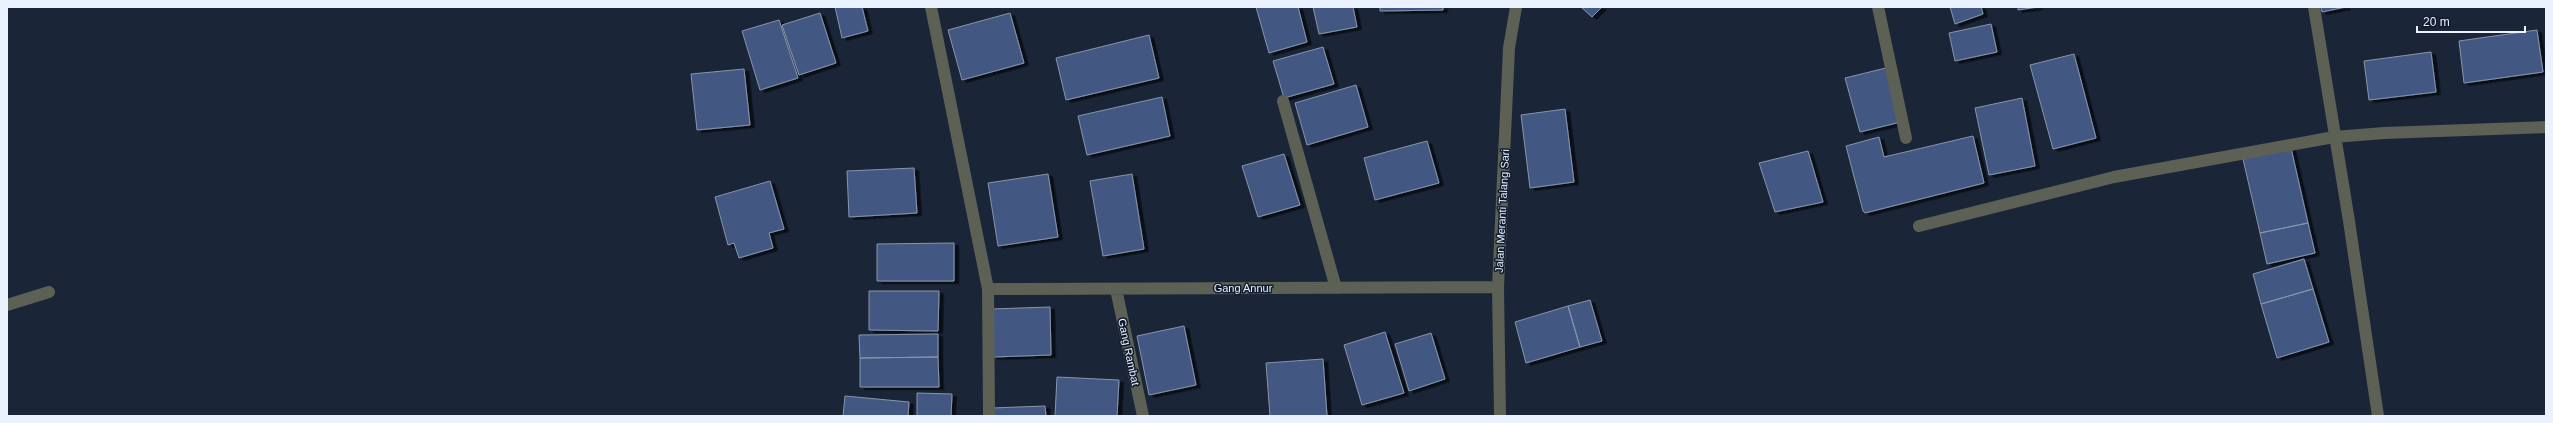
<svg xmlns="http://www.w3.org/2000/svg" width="2553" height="423" font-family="Helvetica,sans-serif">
<defs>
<filter id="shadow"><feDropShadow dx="4.5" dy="2.5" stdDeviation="0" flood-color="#0009"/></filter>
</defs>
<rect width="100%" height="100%" fill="#1a2538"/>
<!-- building -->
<path fill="#425882" stroke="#8795ad" filter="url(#shadow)" d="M835 7H862L868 31 842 38Z
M1256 7H1298L1307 42 1269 53Z
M1313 7H1353L1357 27 1319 34Z
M1380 7H1443V10L1380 11Z
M1581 7H1602L1592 17Z
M1950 7H1981L1983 14 1955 24Z
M2018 7H2038L2018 10Z
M2321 7H2346L2322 12Z
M820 13 836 63 799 75 782 25Z
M1010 13 1024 63 962 80 948 30Z
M779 20 798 78 760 90 742 31Z
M1991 24 1997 52 1955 61 1949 33Z
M2537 30 2543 72 2464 83 2459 41Z
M1149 35 1159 78 1066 100 1056 58Z
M1323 47 1334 84 1284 98 1273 61Z
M2431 52 2436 92 2369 100 2364 61Z
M2074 54 2096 138 2053 149 2030 65Z
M1890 67 1901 122 1860 132 1845 78Z
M744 69 750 125 697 130 691 74Z
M1356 85 1368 127 1307 145 1295 103Z
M1162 97 1170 136 1087 155 1078 116Z
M2022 98 2035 166 1989 175 1975 108Z
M1565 109 1574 182 1530 188 1521 115Z
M1973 136 1984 183 1865 213 1863 211 1846 146 1879 137 1884 157Z
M1427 141 1439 183 1375 200 1364 158Z
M2291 148 2308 223 2260 233 2243 159Z
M1808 151 1823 202 1775 212 1759 163Z
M1284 154 1300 205 1258 217 1242 166Z
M914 168 917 213 849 217 847 171Z
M1048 174 1058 237 998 246 988 183Z
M1132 174 1144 249 1103 256 1090 181Z
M770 181 784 229 769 233 773 248 739 258 734 243 728 245 715 197Z
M2308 223 2315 253 2267 264 2260 233Z
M954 243V281H877V244Z
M2304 259 2313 289 2261 304 2253 274Z
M2313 289 2329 342 2277 358 2261 304Z
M869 291H939L938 331 869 330Z
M1590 300 1602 341 1580 347 1568 306Z
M1568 306 1580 347 1526 363 1515 322Z
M1050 307 1051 355 993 357 991 309Z
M1184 326 1196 385 1149 395 1137 336Z
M1385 332 1404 393 1362 405 1344 345Z
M1431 333 1445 379 1409 391 1395 344Z
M938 334V357L860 358 859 335Z
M938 357 939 387H860V358Z
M1323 359 1327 416H1270L1266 363Z
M1057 377 1119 380 1117 416H1055Z
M917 393 952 394 951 416H917Z
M845 396 909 402 908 416H843Z
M1045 406 1046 416H993L992 408Z"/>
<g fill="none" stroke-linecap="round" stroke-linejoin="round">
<!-- minor -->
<path stroke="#5c6055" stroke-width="12" d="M931 7 988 289 989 416
M1878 7 1906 138
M2314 7 2349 221 2378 416
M1283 101 1336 288
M1919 226 2114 177 2334 137 2384 133 2546 127
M988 289 1498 287
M1116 289 1143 416
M7 305 49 292
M1500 416 1498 287 1509 48 1516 7"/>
</g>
<g text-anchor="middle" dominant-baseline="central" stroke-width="3" stroke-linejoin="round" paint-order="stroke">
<!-- street labels -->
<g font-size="11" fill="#eaf2ff" stroke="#111b2e">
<text transform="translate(1502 211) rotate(-87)">Jalan Meranti Talang Sari</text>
<text x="1243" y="288">Gang Annur</text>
<text transform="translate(1129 352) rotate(78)">Gang Rambat</text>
</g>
</g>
<!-- border -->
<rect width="2553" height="423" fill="none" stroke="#eaf2ff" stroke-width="16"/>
<!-- scale -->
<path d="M2417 26v6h108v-6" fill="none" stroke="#eaf2ff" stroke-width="2"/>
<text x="2423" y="26" font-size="12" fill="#eaf2ff" stroke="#111b2e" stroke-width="3" paint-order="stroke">20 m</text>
</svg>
